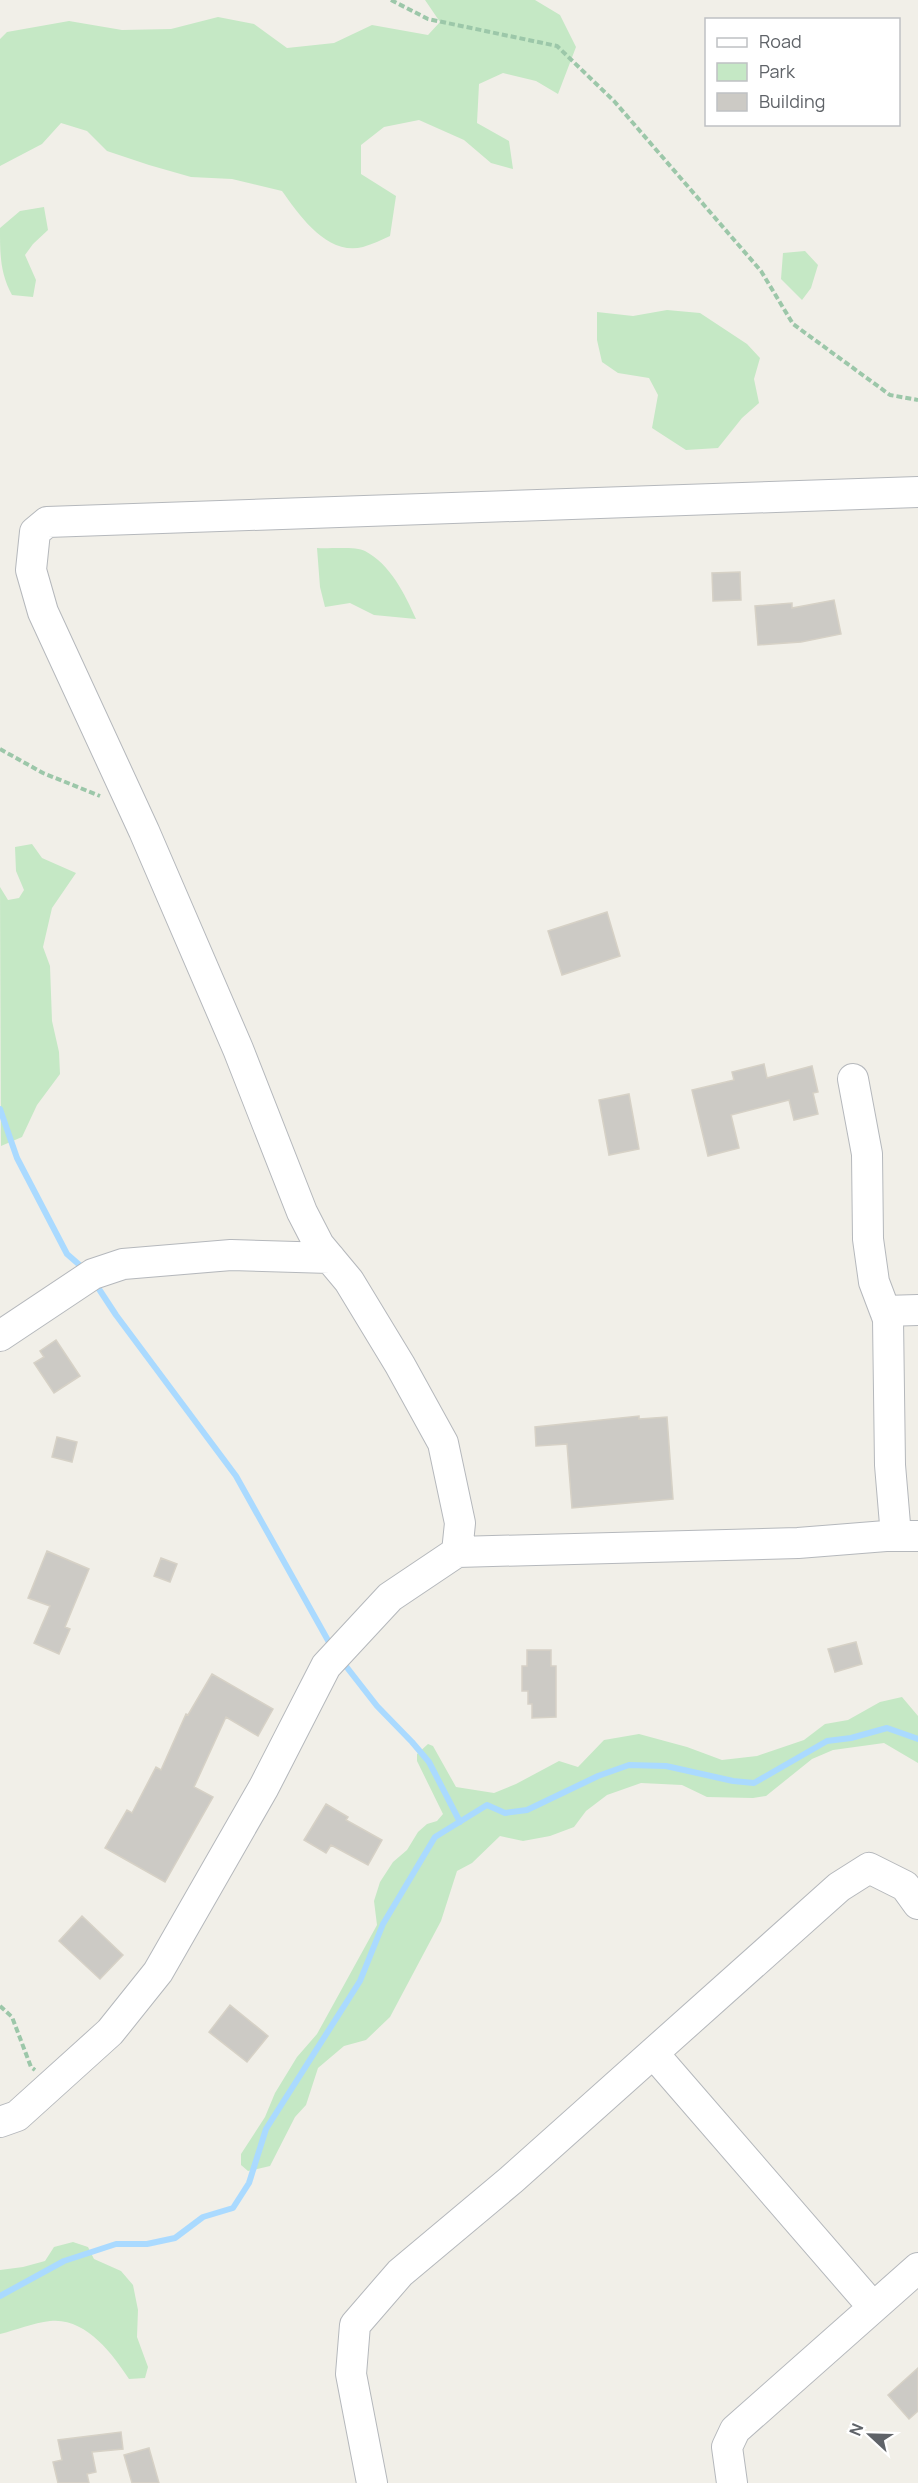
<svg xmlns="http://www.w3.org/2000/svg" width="918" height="2483" font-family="Manrope,sans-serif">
<rect width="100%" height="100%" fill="#f1efe8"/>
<!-- green -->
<path fill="#c5e8c5" d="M425 0H535L560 15 576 47 558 94 536 81 503 73 479 84 477 123 509 141 513 169 491 163 464 140 419 120 384 127 361 145V174L396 196 390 236C381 240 373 244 363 247 327 256 300 216 282 191L232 179 191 177 149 165 107 151 87 131 61 123 42 144 0 166V39L7 32 69 21 122 30 171 29 218 17 254 24 287 48 334 43 372 25 428 35 440 22Z
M44 207 48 230 33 244 25 255 36 280 33 297 12 295C0 273 0 254 0 228L20 211Z
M805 251 818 265 811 288 802 300 781 279 783 253Z
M667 310 700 313 747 344 760 358 754 379 759 403 742 418 718 448 686 450 652 428 658 395 649 378 618 373 602 362 597 340V312L633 316Z
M317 548C328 549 356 546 365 551 390 564 405 594 416 619L374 615 350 603 325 607 320 587Z
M32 844 42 858 76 873 52 908 43 947 50 966 52 1021 59 1052 60 1074 37 1105 22 1137 1 1146 0 887 8 900 19 898 24 890 16 871 15 847Z
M902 1697 918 1716V1763L884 1743 833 1750 812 1759 766 1796 753 1798 707 1797 682 1785 641 1783 607 1795 586 1811 574 1827 550 1836 523 1841 500 1836 472 1863 457 1871 441 1921 390 2017 366 2040 344 2046 318 2068 306 2105 295 2117 270 2166 248 2171 241 2165V2154L265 2117 275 2093 297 2057 317 2034 377 1925 374 1901 380 1882 393 1862 407 1850 418 1832 427 1824 437 1821 443 1814 417 1761V1754L428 1744 433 1746 456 1787 494 1793 516 1784 559 1761 578 1767 604 1740 639 1734 687 1747 722 1760 757 1756 804 1740 825 1724 848 1720 880 1702Z
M73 2242 88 2247 94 2259 121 2271 133 2285 138 2310 137 2337 148 2367 145 2378 129 2379C112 2353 85 2317 50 2321 33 2323 16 2330 0 2334V2270L23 2267 45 2261 54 2247Z"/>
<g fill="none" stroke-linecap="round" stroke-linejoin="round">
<!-- stream -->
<path stroke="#aadaff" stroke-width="6" d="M0 1109 17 1158 67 1254 83 1268
M95 1283 116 1315 236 1476 330 1644
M345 1665 377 1706 412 1742 429 1762 460 1822
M0 2296 64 2261 116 2244H147L175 2238 203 2217 233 2208 249 2183 266 2129 360 1981 383 1924 435 1837 487 1805 505 1813 527 1810 598 1776 629 1765 666 1766 733 1781 754 1783 827 1741 851 1738 887 1728 918 1739"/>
</g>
<!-- building -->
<path fill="#cccac5" stroke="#d6d1c6" stroke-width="1.5" d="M740 572 741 600 713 601 712 573Z
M834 600 841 634 801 642 758 645 755 606 792 603V608Z
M607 912 620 956 562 975 548 931Z
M764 1064 767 1078 812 1066 818 1092 813 1093 818 1114 794 1120 789 1100 731 1115 739 1148 708 1156 692 1090 734 1080 732 1072Z
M629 1094 639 1149 609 1155 599 1100Z
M56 1340 80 1376 54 1393 34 1363 44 1357 40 1351Z
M639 1416V1419L667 1417 673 1499 572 1508 567 1444 536 1446 535 1427Z
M57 1437 77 1442 72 1462 52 1457Z
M47 1551 89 1569 65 1627 70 1629 59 1654 34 1643 50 1606 28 1598Z
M161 1558 177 1564 170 1582 154 1576Z
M856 1642 862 1664 835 1672 828 1649Z
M527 1650H551V1666H556V1717L532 1718V1704H528V1691H522V1666H527Z
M212 1674 273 1709 258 1736 226 1717 194 1787 213 1797 165 1882 105 1848 127 1810 132 1813 156 1767 161 1770 186 1714 188 1715Z
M326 1804 348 1817 346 1820 382 1840 368 1865 331 1845 326 1853 304 1840Z
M82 1916 123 1955 100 1979 59 1941Z
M230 2005 268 2036 247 2062 209 2032Z
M918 2368V2411L909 2419 888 2395Z
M121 2432 123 2449 92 2452 96 2472 87 2474 89 2483H58L53 2462 62 2460 58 2440Z
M149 2448 159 2483H132L124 2455Z"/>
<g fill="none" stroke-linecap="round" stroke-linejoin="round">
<!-- minor casing -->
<g stroke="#b5b8bc" stroke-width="32">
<path id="minor" d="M853 1079 867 1154 868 1239 874 1282 888 1319 890 1465 896 1536
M885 1311 918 1310
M0 1336 93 1274 123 1264 231 1255 330 1258
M457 1552 460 1523 443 1443 400 1365 349 1281 319 1245 302 1212 238 1049 144 831 43 612 31 570 35 532 47 522 918 492
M653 2053 873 2307
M0 2122 17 2116 110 2032 158 1972 264 1787 326 1666 390 1597 457 1552 798 1543 886 1536H918
M372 2483 351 2374 355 2325 400 2273 511 2180 839 1887 869 1868 905 1886 918 1904
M732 2483 727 2447 735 2430 918 2268"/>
</g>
<!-- path -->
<path stroke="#9cc7a9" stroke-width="4" stroke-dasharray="6 3" stroke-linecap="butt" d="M391 0 428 19 557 46 614 101 761 271 793 324 890 395 918 400
M0 749 43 773 100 796
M0 2006 12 2017 31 2067 35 2070"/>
<!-- minor -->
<use href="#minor" stroke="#fff" stroke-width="30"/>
</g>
<!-- legend -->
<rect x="705" y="18" width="195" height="108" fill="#ffffff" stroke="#bfc1c3" stroke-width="1.5"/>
<rect x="717" y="38" width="30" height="9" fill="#ffffff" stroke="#bfc1c3" stroke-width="1.5"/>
<text x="759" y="48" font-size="18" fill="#5f6368">Road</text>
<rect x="717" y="63" width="30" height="18" fill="#c5e8c5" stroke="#bfc1c3" stroke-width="1.5"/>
<text x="759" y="78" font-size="18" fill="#5f6368">Park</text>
<rect x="717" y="93" width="30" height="18" fill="#cccac5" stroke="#bfc1c3" stroke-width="1.5"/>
<text x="759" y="108" font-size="18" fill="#5f6368">Building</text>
<!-- north arrow -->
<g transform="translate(870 2435) rotate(292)" stroke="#ffffff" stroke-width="4.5" paint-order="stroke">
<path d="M0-4.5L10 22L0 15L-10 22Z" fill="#5f6368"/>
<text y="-9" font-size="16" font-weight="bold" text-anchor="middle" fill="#5f6368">N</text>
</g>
</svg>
